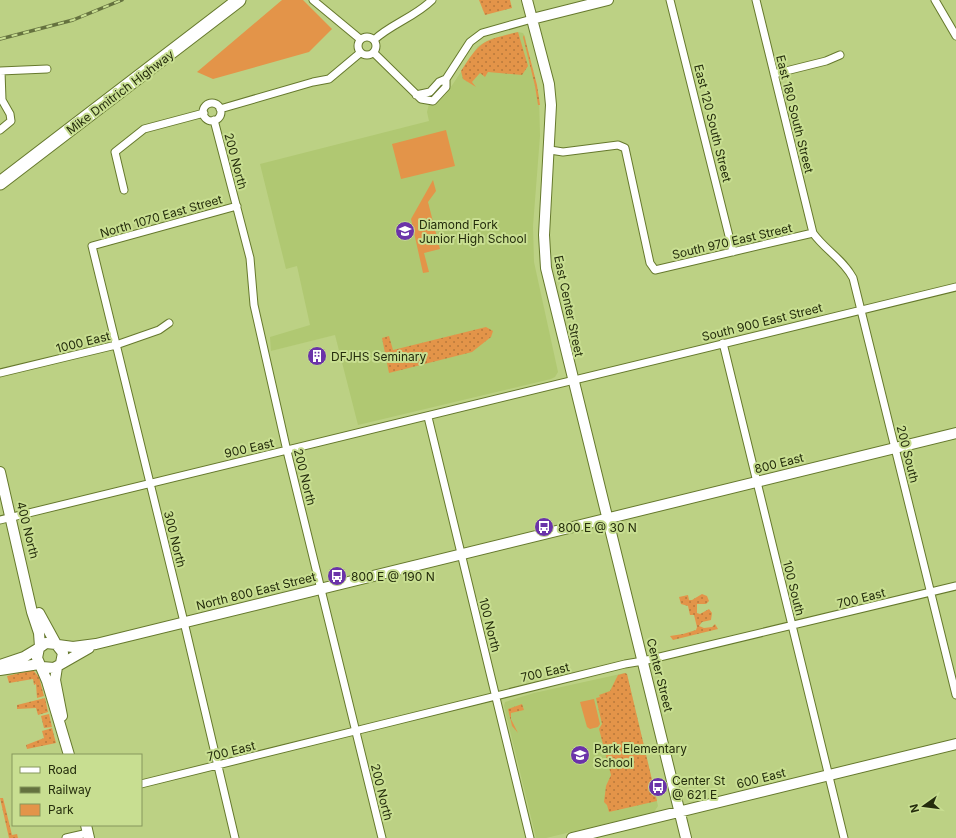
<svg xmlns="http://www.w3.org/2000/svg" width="956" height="838" font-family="Inter,sans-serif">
<defs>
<pattern id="grass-dots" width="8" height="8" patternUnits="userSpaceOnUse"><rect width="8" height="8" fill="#e39449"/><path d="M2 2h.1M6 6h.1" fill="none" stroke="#b8793b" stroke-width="1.8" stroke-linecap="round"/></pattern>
</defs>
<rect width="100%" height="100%" fill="#bcd184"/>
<!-- built -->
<path fill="#b0c872" d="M518 32 523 33 525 37 539 98 540 136 533 226 534 262 558 372 555 377 551 379 358 425 335 335 271 351 270 337 310 325 297 266 286 269 260 164 429 121 427 112 429 104 439 101 447 93 478 46 491 39Z
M625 673 627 674 658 806 654 812 546 838H536L504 706 505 702 534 693Z"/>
<!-- grass -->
<path fill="url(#grass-dots)" d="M479 0H510L512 8 485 15Z
M518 32 528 66 522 75 488 72 485 77 480 73 472 82 476 87 463 79 461 71C481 40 482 41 518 32Z
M524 35 537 85 540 105H538L535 86 523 37Z
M486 327 493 331 491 337 472 352 389 373 382 338 389 336 393 350Z
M702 594 707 596 709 601 706 604H697V613L700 614 709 609 712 613 711 620 702 622 699 626 704 628 712 627 715 624 718 629 673 640 670 636 683 634 696 630 697 627 694 615H690L688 606 681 604 679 597 688 595 689 600H692Z
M33 670 39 677 44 696 37 698 36 684 34 685 33 679 9 683 7 676Z
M625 673 627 674 657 801 609 812 607 805 604 802 606 786 611 775 599 729 602 724 596 698 600 697 599 695 610 691 618 675Z
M45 698 48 712 38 715 36 708 17 709V705Z
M522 704 524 710 511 713V719L518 733 512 726 508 709Z
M49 714 52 727 44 728 41 716Z
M52 728 56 743 27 749 26 745 44 738 42 731Z
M0 798H3L12 835 17 834 18 838H9Z"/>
<!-- green -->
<path fill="#e39449" d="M282 0H303L332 29 309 52 213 79 197 72Z
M446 130 455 166 401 179 392 144Z
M433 180 436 191 428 202 440 249 424 253 429 272 423 273 411 219Z
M594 699 600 724 598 727 590 729 587 727 580 702Z"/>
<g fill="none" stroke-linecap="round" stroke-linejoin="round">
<!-- street casing -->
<g stroke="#66792d" stroke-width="9">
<path id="street" d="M313 0 360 39
M670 0 733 252
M756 0 813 233C825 250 843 259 853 278L956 695
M935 0 956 36
M358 46a9 9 0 1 1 18 0a9 9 0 1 1-18 0Z
M374 40C391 24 415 17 432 0
M374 53 421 99 433 101 446 87V79
M0 71 47 69
M774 74 826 61 840 55
M416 95 430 92 439 82 446 79 470 42 482 33 532 19
M203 112a9 9 0 1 1 18 0a9 9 0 1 1-18 0Z
M220 109 313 82 329 79 360 53
M214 120 250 258 254 305 287 451 382 838
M0 130 11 121 10 114 2 100 1 71
M550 150 563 152 618 145 625 148 650 263 655 270 813 233
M124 190 115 152 144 129 204 113
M723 343 844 838
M0 373 116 345 159 330 169 323
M428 417 530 838
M0 520 956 287
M141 784C303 745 463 703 625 664L643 661 956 586
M66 838 88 833
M235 838 184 622 92 246 237 206"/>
</g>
<!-- secondary casing -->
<g stroke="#66792d" stroke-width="12">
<path id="secondary" d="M527 0 549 84 551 105 544 235 546 268 686 838
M532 19 608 0
M0 472 32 612 39 633 40 647
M39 613 56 644
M58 645 73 647 96 644 956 433
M61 663 63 653 56 644 46 643 39 648 37 658 47 681 69 755
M0 665 24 657 39 648
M42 667 54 668 89 648
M57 667 55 680 62 716
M0 670 39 664
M86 825 89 838
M572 838 956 744"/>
</g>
<!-- highway casing -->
<g stroke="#66792d" stroke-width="15">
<path id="highway" d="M0 183 239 0"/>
</g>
<!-- street -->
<use href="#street" stroke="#fff" stroke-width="7"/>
<!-- secondary -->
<use href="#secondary" stroke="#fff" stroke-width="10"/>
<!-- highway -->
<use href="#highway" stroke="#fff" stroke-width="13"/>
<!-- rail casing -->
<g stroke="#65723f" stroke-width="3.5">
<path id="rail" d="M0 39 73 20 122 0"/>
</g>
<!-- rail -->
<use href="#rail" stroke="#c8de91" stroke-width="2" stroke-dasharray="6" stroke-linecap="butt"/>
</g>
<!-- icons -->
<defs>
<g id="school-disc" transform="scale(1)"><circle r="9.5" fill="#6b33a9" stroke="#c8de91"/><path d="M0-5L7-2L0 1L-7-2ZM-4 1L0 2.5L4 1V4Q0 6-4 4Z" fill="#fff"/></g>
<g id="building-disc" transform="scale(1)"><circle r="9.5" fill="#6b33a9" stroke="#c8de91"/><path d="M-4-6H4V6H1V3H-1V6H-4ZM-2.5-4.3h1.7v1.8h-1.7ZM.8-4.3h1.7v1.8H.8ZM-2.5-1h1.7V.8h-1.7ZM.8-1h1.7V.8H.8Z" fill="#fff"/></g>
<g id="bus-disc" transform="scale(1)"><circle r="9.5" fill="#6b33a9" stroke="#c8de91"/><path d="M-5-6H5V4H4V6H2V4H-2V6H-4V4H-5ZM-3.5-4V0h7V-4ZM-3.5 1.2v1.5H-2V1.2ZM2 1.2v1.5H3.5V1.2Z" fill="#fff"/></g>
</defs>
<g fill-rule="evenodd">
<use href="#school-disc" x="405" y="231"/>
<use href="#building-disc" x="317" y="356"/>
<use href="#bus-disc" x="544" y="527"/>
<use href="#bus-disc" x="337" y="576"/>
<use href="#school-disc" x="580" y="755"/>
<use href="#bus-disc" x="658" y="787"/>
</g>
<g text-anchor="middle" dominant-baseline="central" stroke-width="4" stroke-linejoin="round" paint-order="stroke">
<!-- street labels -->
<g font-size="12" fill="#242c0c" stroke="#c8de91">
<text transform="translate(120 92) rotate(-37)">Mike Dmitrich Highway</text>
<text transform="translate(795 114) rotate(76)">East 180 South Street</text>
<text transform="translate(713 123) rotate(76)">East 120 South Street</text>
<text transform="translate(236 161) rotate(75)">200 North</text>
<text transform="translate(161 216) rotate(-16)">North 1070 East Street</text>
<text transform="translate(732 241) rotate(-13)">South 970 East Street</text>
<text transform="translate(569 306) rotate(78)">East Center Street</text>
<text transform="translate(762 322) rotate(-14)">South 900 East Street</text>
<text transform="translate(83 342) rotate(-14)">1000 East</text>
<text transform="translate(249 448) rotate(-13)">900 East</text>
<text transform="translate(908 454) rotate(76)">200 South</text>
<text transform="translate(779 463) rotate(-14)">800 East</text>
<text transform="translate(305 477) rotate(76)">200 North</text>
<text transform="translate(28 530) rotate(76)">400 North</text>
<text transform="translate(175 539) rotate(76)">300 North</text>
<text transform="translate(794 588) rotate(76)">100 South</text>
<text transform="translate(256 591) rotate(-14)">North 800 East Street</text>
<text transform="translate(861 598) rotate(-14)">700 East</text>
<text transform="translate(490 625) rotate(76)">100 North</text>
<text transform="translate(545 672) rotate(-13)">700 East</text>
<text transform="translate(660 675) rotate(76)">Center Street</text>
<text transform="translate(231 751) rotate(-14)">700 East</text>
<text transform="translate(761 778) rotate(-14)">600 East</text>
<text transform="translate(382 792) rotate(76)">200 North</text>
</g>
<!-- poi labels -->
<g font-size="12" fill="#242c0c" stroke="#c8de91" text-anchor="start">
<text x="419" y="224">Diamond Fork<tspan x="419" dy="14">Junior High School</tspan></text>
<text x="331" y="356">DFJHS Seminary</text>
<text x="558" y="527">800 E @ 30 N</text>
<text x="351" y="576">800 E @ 190 N</text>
<text x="594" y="748">Park Elementary<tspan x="594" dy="14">School</tspan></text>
<text x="672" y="780">Center St<tspan x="672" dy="14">@ 621 E</tspan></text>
</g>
</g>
<!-- legend -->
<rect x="12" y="754" width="130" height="72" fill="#c8de91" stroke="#86975c"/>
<rect x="20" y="767" width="20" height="6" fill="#ffffff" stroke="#86975c"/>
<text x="48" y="774" font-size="12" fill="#242c0c">Road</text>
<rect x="20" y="787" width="20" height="6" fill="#65723f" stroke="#86975c"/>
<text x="48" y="794" font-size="12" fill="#242c0c">Railway</text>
<rect x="20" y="804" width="20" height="12" fill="#e39449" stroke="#86975c"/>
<text x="48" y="814" font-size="12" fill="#242c0c">Park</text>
<!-- north arrow -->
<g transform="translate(924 806) rotate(256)" stroke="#c8de91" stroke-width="3" paint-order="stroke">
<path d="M0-3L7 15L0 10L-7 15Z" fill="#242c0c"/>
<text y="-6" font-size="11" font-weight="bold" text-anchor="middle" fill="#242c0c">N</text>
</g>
</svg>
